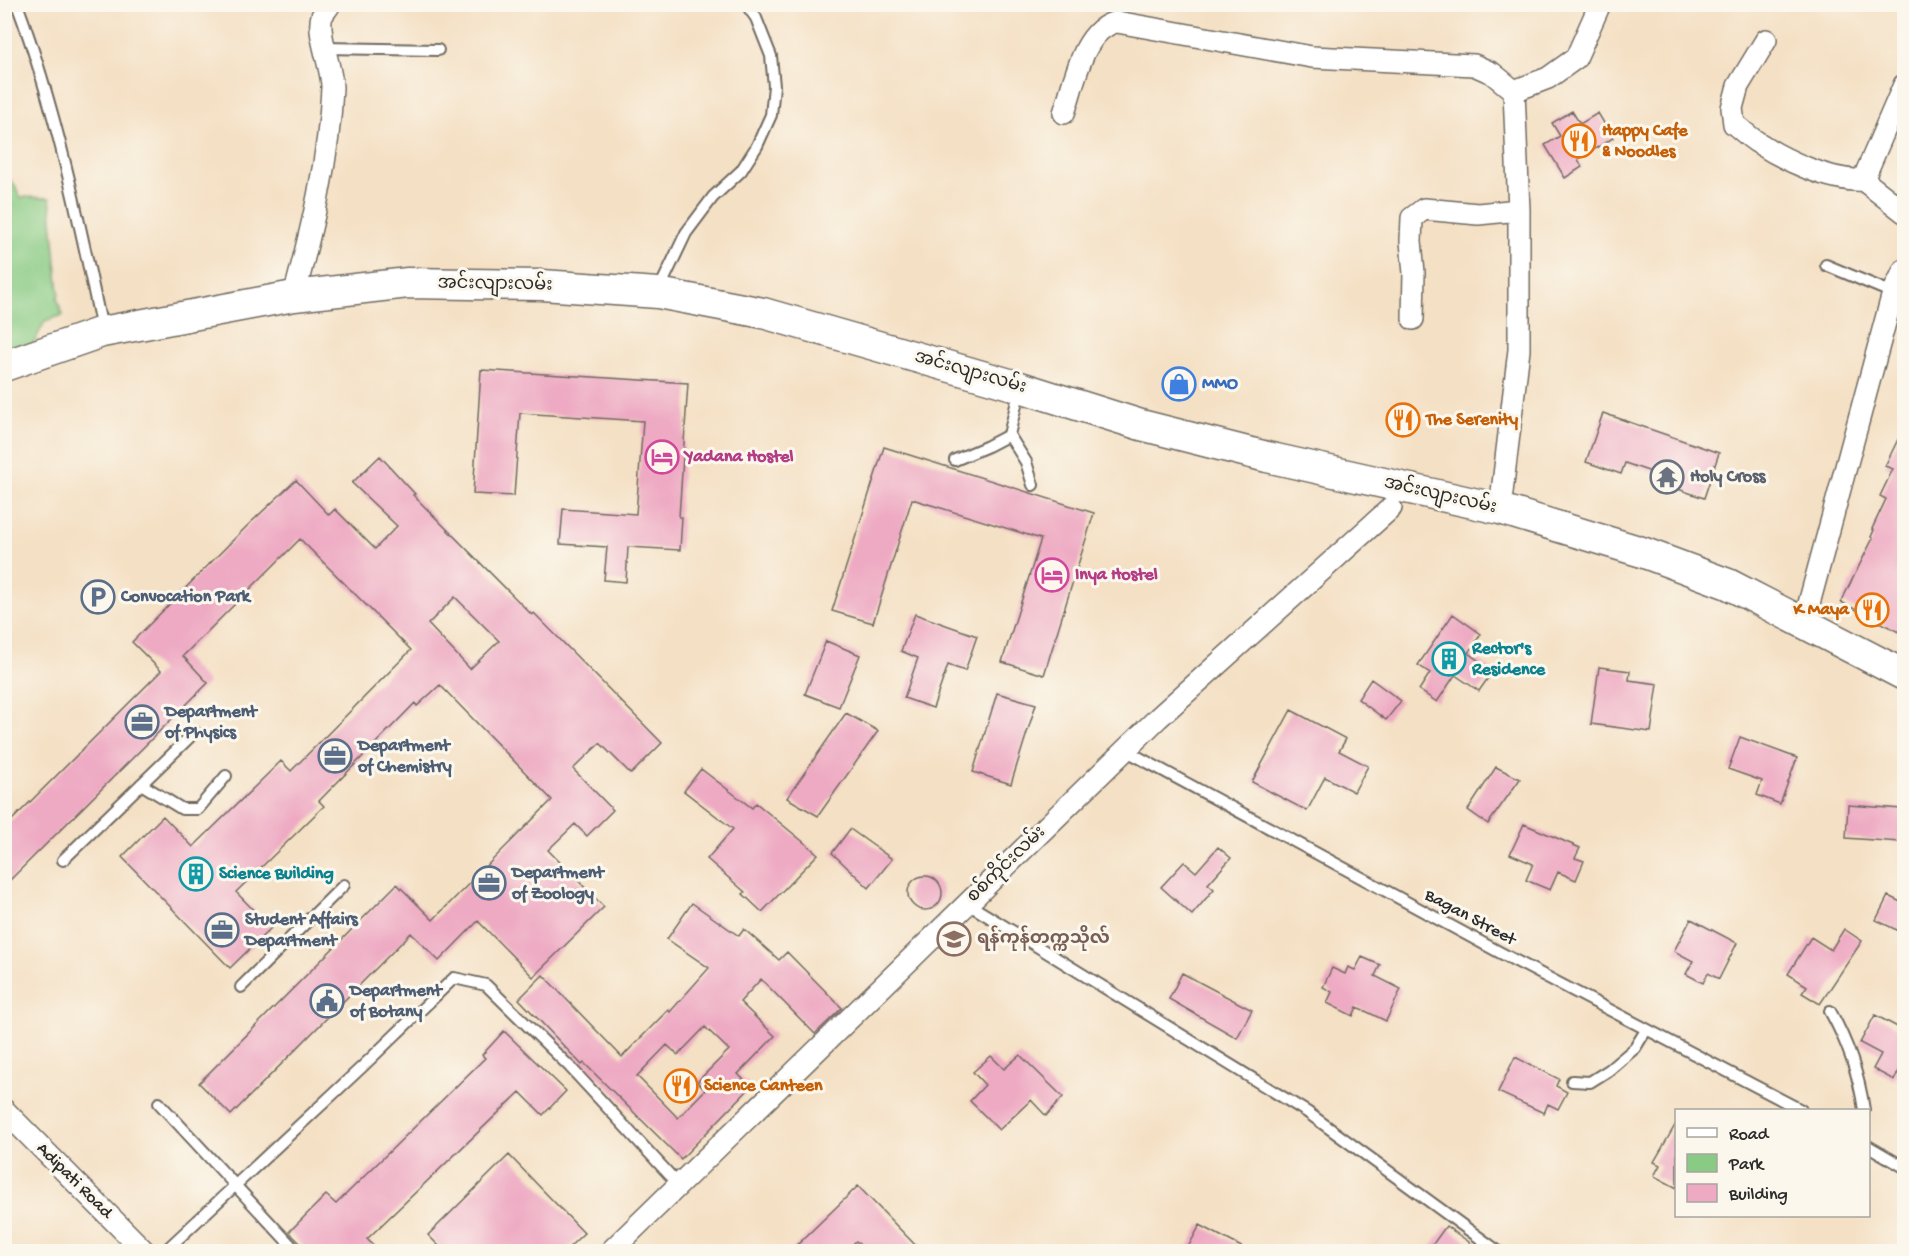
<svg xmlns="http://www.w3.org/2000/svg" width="1909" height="1256" font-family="'Gochi Hand','Noto Sans Myanmar',sans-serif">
<rect width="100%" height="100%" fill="#fbf7ec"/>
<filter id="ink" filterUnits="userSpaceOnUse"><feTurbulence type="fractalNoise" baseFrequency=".0167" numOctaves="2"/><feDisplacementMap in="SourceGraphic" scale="12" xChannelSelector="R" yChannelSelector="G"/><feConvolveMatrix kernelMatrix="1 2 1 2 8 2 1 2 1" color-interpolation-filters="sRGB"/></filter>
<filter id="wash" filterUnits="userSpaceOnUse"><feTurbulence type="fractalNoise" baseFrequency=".008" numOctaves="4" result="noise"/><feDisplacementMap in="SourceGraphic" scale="24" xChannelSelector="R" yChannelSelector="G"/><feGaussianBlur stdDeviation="1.35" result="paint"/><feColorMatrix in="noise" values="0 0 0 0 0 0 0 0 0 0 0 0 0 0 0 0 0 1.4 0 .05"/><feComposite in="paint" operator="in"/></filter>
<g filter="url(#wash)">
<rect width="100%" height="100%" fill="#f4e0c4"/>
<!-- green -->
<path fill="#89cb84" stroke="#5a7b58" stroke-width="1.5" d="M4 175 15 185 20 197 50 198 59 294 57 298 63 315 45 321 26 358 4 360Z"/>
<g id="blocks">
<!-- building -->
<path fill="#eeaac3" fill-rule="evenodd" d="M1572 111 1580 124 1598 113 1613 138 1578 159 1582 167 1565 178 1545 145 1560 136 1552 123Z
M481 370 688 383 679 517H682L680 550 628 547 626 582 604 580 607 547 560 544 563 509 636 514 643 421 520 413 514 496 473 494Z
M1603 413 1719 453 1704 498 1675 488 1677 481 1625 463 1621 474 1586 462Z
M1905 425V635L1841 602 1873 538 1871 537 1874 530 1872 529 1886 499 1880 496 1893 469 1885 466Z
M884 447 1094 513 1044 675 1002 662 1041 539 912 499 873 623 832 611Z
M380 456 415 494 413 495 532 615 534 613 662 743 631 774 600 743 573 769 613 810 587 836 575 824 548 850 604 907 533 977 478 921 439 961 411 933 231 1115 199 1083 397 884 433 920 552 800 440 685 417 706 415 703 319 801 324 806 236 892 271 928 230 968 122 857 163 816 193 847 281 761 291 771 411 650 300 539 183 656 208 683 4 886V828L161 671 132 642 247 526 296 480 329 515 335 509 375 549 397 526 352 483ZM455 597 499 641 470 669 428 624Z
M915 614 977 636 965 671 948 665 933 708 904 698 918 658 901 651Z
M1453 614 1481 634 1468 653 1493 671 1479 691 1455 675 1437 702 1419 690 1430 673 1418 665Z
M826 641 860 655 839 707 805 694Z
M1599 667 1630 671 1629 680 1658 684 1651 732 1591 724Z
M1371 679 1401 701 1386 720 1358 699Z
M997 693 1036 704 1011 784 973 772Z
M1291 710 1346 739 1339 751 1368 766 1354 792 1325 777 1307 811 1252 782Z
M846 713 878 731 818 816 787 798Z
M1740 737 1797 758 1780 804 1757 795 1762 781 1728 769Z
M1496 767 1520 779 1488 824 1468 810Z
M701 769 752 808 756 803 818 854 762 912 743 894 745 892 707 859 733 829 684 791Z
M1848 805 1902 809 1900 842 1846 838Z
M1524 824 1580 848 1575 858 1584 861 1576 880 1558 872 1550 890 1526 880 1533 864 1510 854Z
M850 829 892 859 869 888 832 853Z
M1218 847 1231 858 1208 884 1214 889 1192 915 1161 887 1184 862 1196 872Z
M908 893a17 17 0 1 1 34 0a17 17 0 1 1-34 0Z
M1888 896 1905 904V934L1876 920Z
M692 903 739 936 744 929 779 960 787 952 842 1008 815 1034 761 979 740 1002 775 1036 738 1074 751 1087 681 1159 584 1063 582 1065 519 999 543 975 622 1057 668 1010 670 1012 709 968 667 939ZM705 1027 729 1050 697 1082 705 1090 678 1118 637 1076 667 1045 678 1055Z
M1691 919 1737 943 1719 979 1708 973 1703 983 1686 974 1693 961 1674 951Z
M1844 929 1862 941 1820 1004 1802 993 1807 986 1788 974 1811 937 1831 950Z
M1362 957 1380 965 1375 976 1401 989 1386 1021 1357 1007 1353 1016 1327 1003 1332 992 1323 987 1332 968 1345 974 1348 967 1355 970Z
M1182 973 1252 1010 1237 1038 1169 999Z
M1875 1015 1905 1031V1060L1894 1080 1873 1069 1881 1054 1860 1043Z
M504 1031 566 1091 543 1115 520 1092 367 1239 379 1251H308L289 1232 326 1195 336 1204 485 1058 482 1055Z
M1020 1055 1063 1097 1046 1116 1031 1100 999 1130 970 1101 985 1085 973 1072 991 1056 1004 1069Z
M1515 1057 1559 1079 1556 1086 1567 1092 1558 1109 1548 1104 1544 1113 1498 1092Z
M1677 1122V1188L1654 1176 1660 1165 1654 1162Z
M509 1155 584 1233 565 1251H444L428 1235Z
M858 1186 921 1251H866L856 1241 845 1251H791Z
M1200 1225 1249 1251H1186Z
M1446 1226 1482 1251H1428Z"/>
</g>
</g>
<g filter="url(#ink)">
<use href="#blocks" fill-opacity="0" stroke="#716a61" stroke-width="1.5"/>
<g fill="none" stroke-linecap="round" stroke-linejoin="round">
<!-- lane casing -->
<g stroke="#716a61" stroke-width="14">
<path id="lane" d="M17 4C56 109 79 220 102 329
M324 48 438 50
M1826 265 1893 293
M658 292 686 233 713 197 741 171 757 146 771 115 774 86 771 56 756 18 746 4
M1009 435 1026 462 1033 485
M955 460 988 446 1009 435 1020 388
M1125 750 1499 952 1801 1110
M141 784 182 809H198L226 776
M63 860 195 732
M968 904 1307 1112 1499 1252
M241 987 344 885
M1830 1011C1848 1043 1859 1075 1864 1110
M1572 1081 1590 1082 1609 1070 1635 1048 1646 1030
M159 1103 297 1252
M1868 1146 1904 1167
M164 1252 363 1066 454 978 486 985 570 1067 679 1185"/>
</g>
<!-- street casing -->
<g stroke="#716a61" stroke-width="24">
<path id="street" d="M1766 40 1738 86 1732 108 1734 124C1742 130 1749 137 1757 142 1784 160 1831 182 1863 180
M1904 85 1863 180 1904 212
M1514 91 1548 78 1576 58 1600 4
M1064 113C1074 84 1083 28 1117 22L1312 57 1474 65 1492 73 1514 91 1519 210V350L1500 509
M294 296C312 228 329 159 332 88 333 70 316 33 322 16 324 12 328 8 330 4
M1413 319 1414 273 1411 241 1412 218 1424 209 1478 214 1519 210
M1804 622 1893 293 1904 270
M4 1110 145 1252
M610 1252 1158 718 1391 508"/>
</g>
<!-- secondary casing -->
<g stroke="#716a61" stroke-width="33">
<path id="secondary" d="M4 366 102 332 294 296 408 283 542 285 658 293 763 313 1020 387 1141 425 1267 457 1500 509 1642 552 1728 584 1904 675"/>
</g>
<!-- lane -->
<use href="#lane" stroke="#fff" stroke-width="10"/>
<!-- street -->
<use href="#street" stroke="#fff" stroke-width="21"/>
<!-- secondary -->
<use href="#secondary" stroke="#fff" stroke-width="30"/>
</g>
</g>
<!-- icons -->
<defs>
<g id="restaurant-ring" transform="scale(1.725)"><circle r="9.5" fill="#fbf7ec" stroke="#e8710a" stroke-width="1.5"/><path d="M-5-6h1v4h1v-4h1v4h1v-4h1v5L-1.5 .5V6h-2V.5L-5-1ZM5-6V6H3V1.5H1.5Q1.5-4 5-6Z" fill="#e8710a"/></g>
<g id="shop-ring" transform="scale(1.725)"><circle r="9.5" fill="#fbf7ec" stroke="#3f7fe0" stroke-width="1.5"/><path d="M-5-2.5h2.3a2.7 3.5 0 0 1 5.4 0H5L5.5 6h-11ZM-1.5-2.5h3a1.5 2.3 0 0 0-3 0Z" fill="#3f7fe0"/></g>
<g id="hotel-ring" transform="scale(1.725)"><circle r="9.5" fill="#fbf7ec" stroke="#d1479c" stroke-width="1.5"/><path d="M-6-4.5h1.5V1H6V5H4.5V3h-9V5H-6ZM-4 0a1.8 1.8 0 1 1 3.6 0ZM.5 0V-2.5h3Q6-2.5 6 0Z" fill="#d1479c"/></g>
<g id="temple-ring" transform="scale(1.725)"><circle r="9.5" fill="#fbf7ec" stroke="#6b7280" stroke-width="1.5"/><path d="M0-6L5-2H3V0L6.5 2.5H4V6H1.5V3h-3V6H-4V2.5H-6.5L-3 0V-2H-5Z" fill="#6b7280"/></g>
<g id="parking-ring" transform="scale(1.725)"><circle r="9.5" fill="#fbf7ec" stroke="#5c6f8a" stroke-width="1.5"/><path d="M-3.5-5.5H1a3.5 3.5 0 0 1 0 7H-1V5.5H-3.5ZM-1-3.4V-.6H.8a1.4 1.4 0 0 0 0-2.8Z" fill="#5c6f8a"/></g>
<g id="building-ring" transform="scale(1.725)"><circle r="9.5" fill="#fbf7ec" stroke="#0f9aa8" stroke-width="1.5"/><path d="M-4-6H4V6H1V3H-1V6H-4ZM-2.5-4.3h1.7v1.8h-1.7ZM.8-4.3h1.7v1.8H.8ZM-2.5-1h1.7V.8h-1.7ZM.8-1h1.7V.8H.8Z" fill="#0f9aa8"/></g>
<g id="office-ring" transform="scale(1.725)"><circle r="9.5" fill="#fbf7ec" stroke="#5c6f8a" stroke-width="1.5"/><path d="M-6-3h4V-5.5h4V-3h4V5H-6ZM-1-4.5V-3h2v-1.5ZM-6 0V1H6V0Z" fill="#5c6f8a"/></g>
<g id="university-ring" transform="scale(1.725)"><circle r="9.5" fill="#fbf7ec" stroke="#8d6e63" stroke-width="1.5"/><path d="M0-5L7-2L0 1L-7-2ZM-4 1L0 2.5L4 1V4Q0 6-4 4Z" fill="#8d6e63"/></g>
<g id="civic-ring" transform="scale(1.725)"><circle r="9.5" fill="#fbf7ec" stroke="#5c6f8a" stroke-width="1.5"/><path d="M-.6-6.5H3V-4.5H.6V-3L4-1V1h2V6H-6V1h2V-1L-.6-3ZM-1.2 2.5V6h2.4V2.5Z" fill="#5c6f8a"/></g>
</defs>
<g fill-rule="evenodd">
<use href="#restaurant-ring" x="1579" y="141"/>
<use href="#shop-ring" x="1179" y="384"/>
<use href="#restaurant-ring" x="1403" y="420"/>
<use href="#hotel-ring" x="662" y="457"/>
<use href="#temple-ring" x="1667" y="477"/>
<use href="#hotel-ring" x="1052" y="575"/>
<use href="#parking-ring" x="98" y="597"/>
<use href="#restaurant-ring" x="1872" y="610"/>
<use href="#building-ring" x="1449" y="659"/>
<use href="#office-ring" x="142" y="722"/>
<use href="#office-ring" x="335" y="756"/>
<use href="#building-ring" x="196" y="874"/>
<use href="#office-ring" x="489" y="883"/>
<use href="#office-ring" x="222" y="930"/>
<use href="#university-ring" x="954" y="939"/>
<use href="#civic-ring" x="327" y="1001"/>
<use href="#restaurant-ring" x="681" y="1086"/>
</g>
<g text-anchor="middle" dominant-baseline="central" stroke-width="6" stroke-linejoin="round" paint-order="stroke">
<!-- food labels -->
<g font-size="18" font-weight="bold" fill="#c56008" stroke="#fbf7ec" text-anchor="start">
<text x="1602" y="131">Happy Cafe<tspan x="1602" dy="21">&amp; Noodles</tspan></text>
<text x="1426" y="420">The Serenity</text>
<text x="1849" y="610" text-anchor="end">K Maya</text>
<text x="704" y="1086">Science Canteen</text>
</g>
<!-- street labels -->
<g font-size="18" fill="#2b2b2b" stroke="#fbf7ec">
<text transform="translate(495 285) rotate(1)">အင်းလျားလမ်း</text>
<text transform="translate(970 373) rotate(16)">အင်းလျားလမ်း</text>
<text transform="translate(1440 496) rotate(13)">အင်းလျားလမ်း</text>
<text transform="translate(1007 865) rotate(-44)">စစ်ကိုင်းလမ်း</text>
<text transform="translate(1470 918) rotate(28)">Bagan Street</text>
<text transform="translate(74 1181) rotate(45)">Adipati Road</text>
</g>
<!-- shop labels -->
<g font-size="18" font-weight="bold" fill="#366cbe" stroke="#fbf7ec" text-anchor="start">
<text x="1202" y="384">MMO</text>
</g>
<!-- hotel labels -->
<g font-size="18" font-weight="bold" fill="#b23c85" stroke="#fbf7ec" text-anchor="start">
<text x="685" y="457">Yadana Hostel</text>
<text x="1075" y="575">Inya Hostel</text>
</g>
<!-- worship labels -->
<g font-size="18" font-weight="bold" fill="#5b616d" stroke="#fbf7ec" text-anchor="start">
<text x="1690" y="477">Holy Cross</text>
</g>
<!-- service labels -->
<g font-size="18" font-weight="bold" fill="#4e5e75" stroke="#fbf7ec" text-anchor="start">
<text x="121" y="597">Convocation Park</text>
<text x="165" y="712">Department<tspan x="165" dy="21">of Physics</tspan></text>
<text x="358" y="746">Department<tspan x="358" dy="21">of Chemistry</tspan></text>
<text x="512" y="873">Department<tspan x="512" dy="21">of Zoology</tspan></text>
<text x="245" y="920">Student Affairs<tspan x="245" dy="21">Department</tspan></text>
<text x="350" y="991">Department<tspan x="350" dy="21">of Botany</tspan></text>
</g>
<!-- culture labels -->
<g font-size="18" font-weight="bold" fill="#0d838f" stroke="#fbf7ec" text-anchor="start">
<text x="1472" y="649">Rector's<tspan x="1472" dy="21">Residence</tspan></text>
<text x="219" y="874">Science Building</text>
</g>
<!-- education labels -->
<g font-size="18" font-weight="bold" fill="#785e54" stroke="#fbf7ec" text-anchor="start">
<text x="977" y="939">ရန်ကုန်တက္ကသိုလ်</text>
</g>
</g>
<!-- margin -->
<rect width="1909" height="1256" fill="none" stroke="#fbf7ec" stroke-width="24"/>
<!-- legend -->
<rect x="1675" y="1109" width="195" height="108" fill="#fbf7ec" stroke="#a8a59f" stroke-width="1.5"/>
<rect x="1687" y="1128" width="30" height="9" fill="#ffffff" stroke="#a8a59f" stroke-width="1.5"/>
<text x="1729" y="1139" font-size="18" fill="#2b2b2b">Road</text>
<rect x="1687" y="1154" width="30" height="18" fill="#89cb84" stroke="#a8a59f" stroke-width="1.5"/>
<text x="1729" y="1169" font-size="18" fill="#2b2b2b">Park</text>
<rect x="1687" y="1184" width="30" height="18" fill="#eeaac3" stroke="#a8a59f" stroke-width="1.5"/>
<text x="1729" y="1199" font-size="18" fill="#2b2b2b">Building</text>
</svg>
